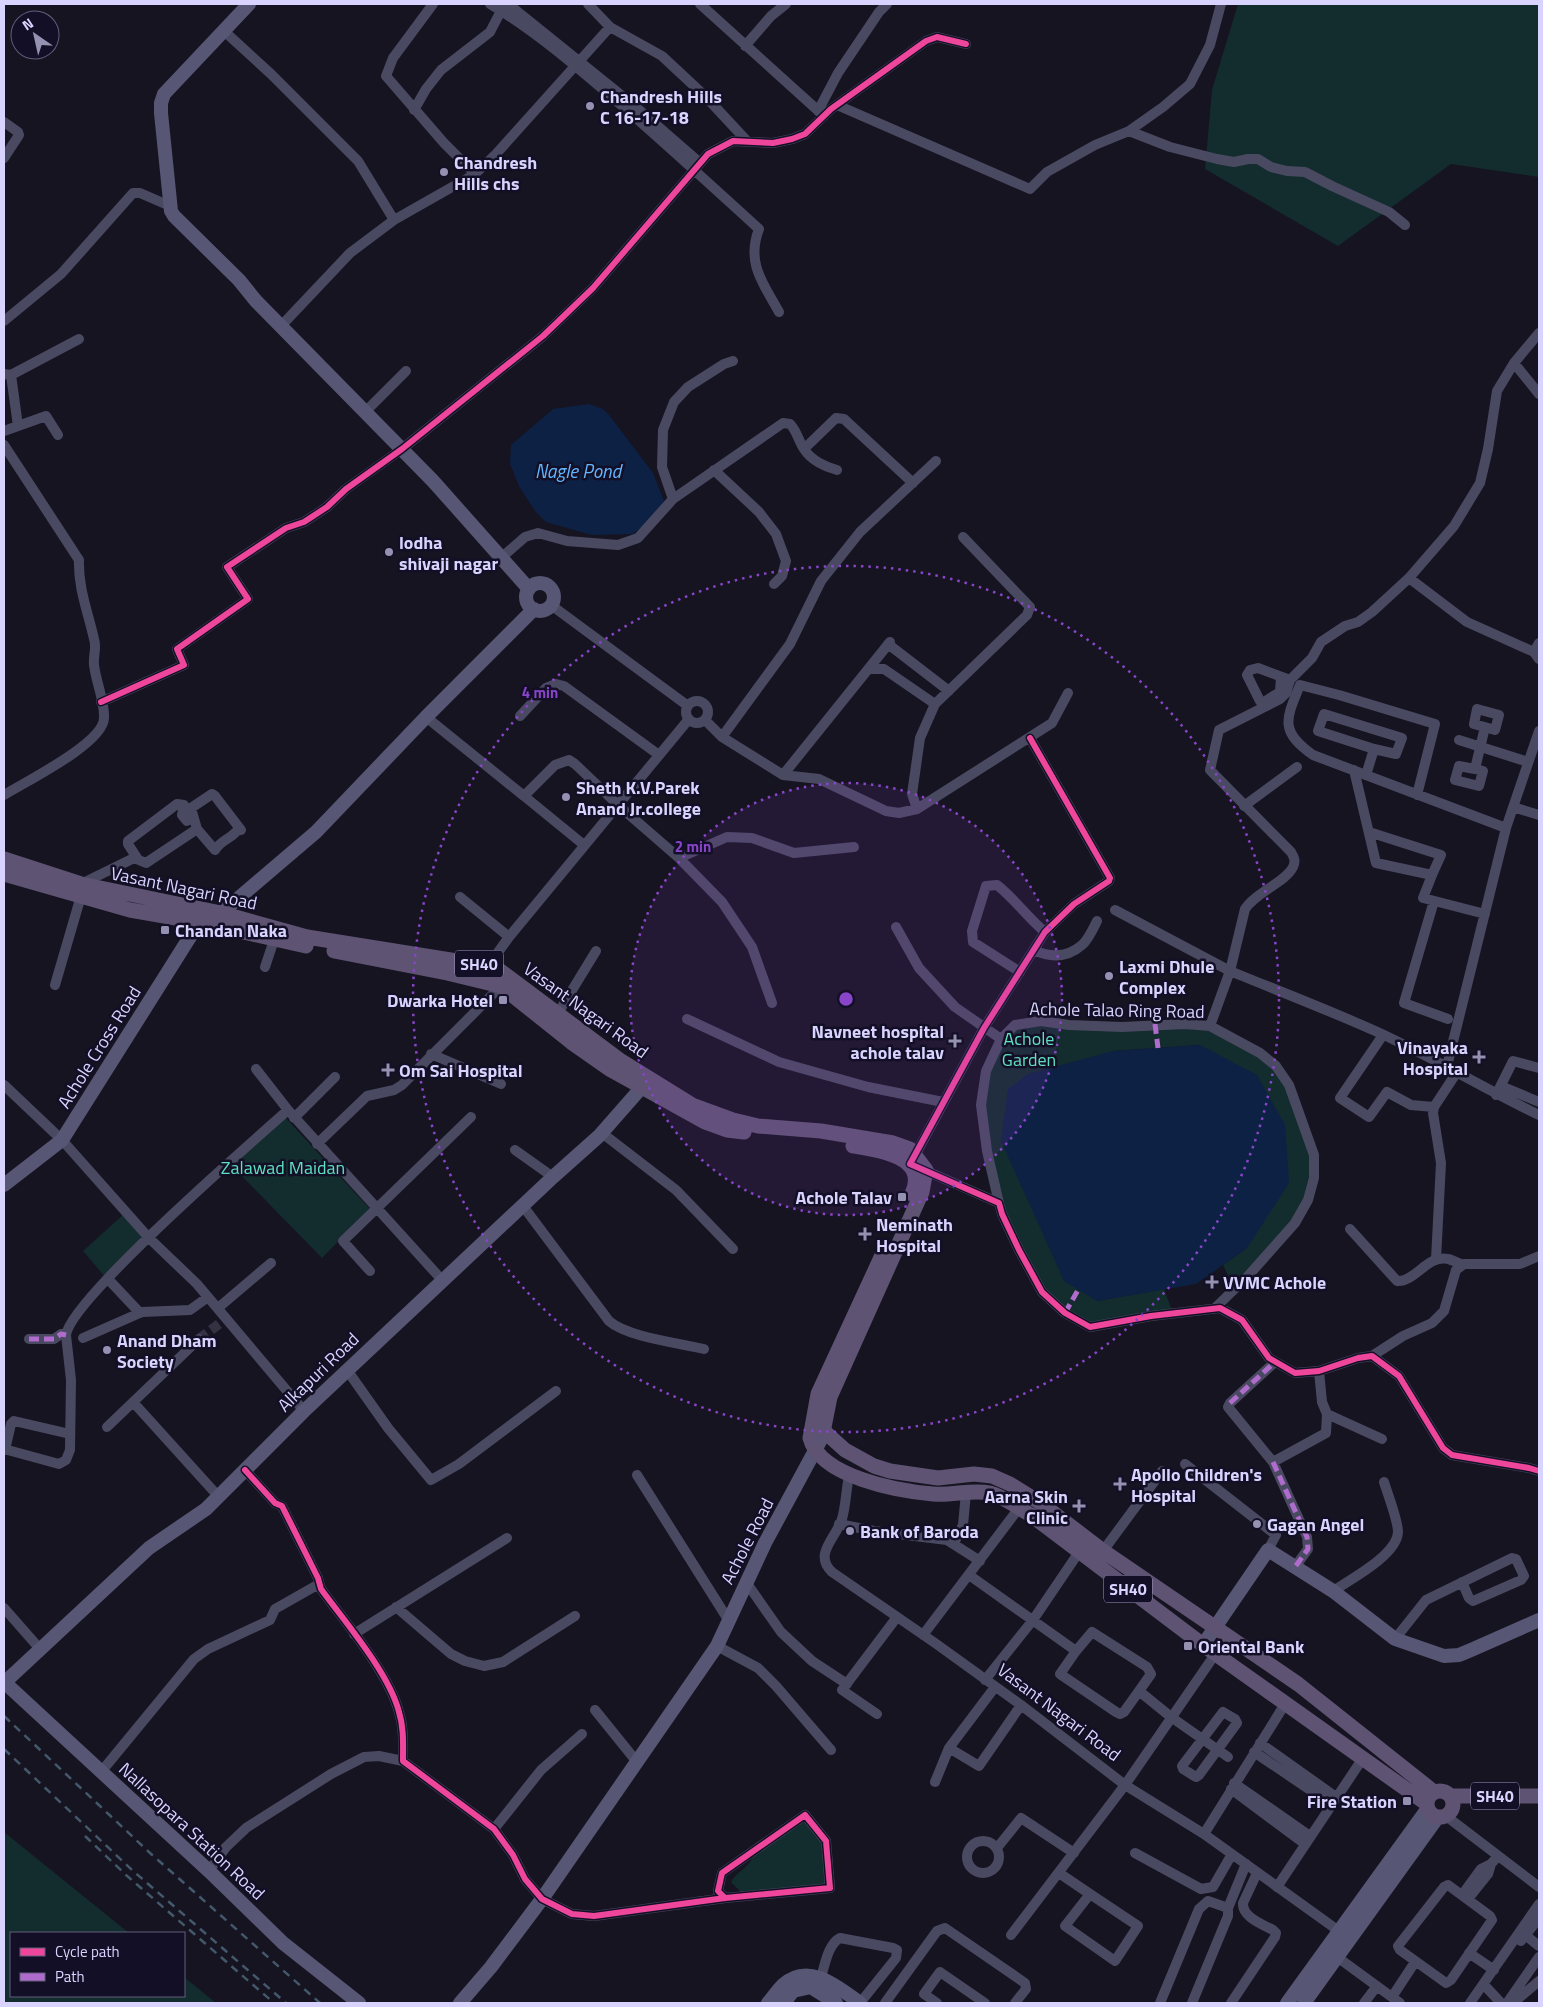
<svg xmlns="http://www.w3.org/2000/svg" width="1543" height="2007" font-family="'Titillium Web',sans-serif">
<rect width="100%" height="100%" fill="#161421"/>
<!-- green -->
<path fill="#132c2d" d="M1238 4H1539V177L1451 164 1338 246 1205 169 1212 90Z
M1015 1025 1210 1026 1276 1066 1314 1155V1178L1295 1223 1233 1286 1223 1265 1247 1248 1200 1045 1113 1051 1097 1301 1164 1289 1173 1313 1090 1327 1042 1292 1002 1214 981 1105 990 1064Z
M284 1116 370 1209 322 1258 231 1165Z
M124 1214 145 1238 106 1278 83 1251Z
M804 1820 822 1843 826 1884 741 1892 731 1882C737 1871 749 1868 753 1856Z
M4 1832 129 1933H11V1996H184V1977L216 2003H4Z"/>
<!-- water -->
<path fill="#0d2144" d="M589 404 603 409 609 415 653 473 664 501 649 521 633 534 592 535 546 522 535 511 519 486 510 464 511 445 553 409Z
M1200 1045 1257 1075 1285 1125 1289 1183 1247 1248 1196 1284 1097 1301 1064 1281 1001 1141 1008 1089 1028 1074 1113 1051Z"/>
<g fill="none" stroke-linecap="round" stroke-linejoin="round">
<!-- street-tunnel -->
<path stroke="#333142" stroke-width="10" stroke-dasharray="10 5" stroke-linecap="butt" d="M199 1339 223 1321"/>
<!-- street -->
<path stroke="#4a4962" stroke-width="10" d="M433 4 393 58 386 76 444 143 475 174
M490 4C537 32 578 68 620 104 667 145 713 187 759 229 746 263 763 283 779 312
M508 4 637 108 699 162
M588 4 610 27 662 56 706 97 746 140
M700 4 824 116
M224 31 271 74 358 161 394 220
M745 46 771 16 786 4
M837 105 1030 189 1047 172 1095 145 1129 131 1163 107 1190 84 1210 45 1221 4
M414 110 426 89 441 70 490 32 504 5
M818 111 838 73 879 12 887 4
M4 122 18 132 19 135 4 158
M1129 131 1170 147 1217 159 1234 162 1248 159H1258L1271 167 1287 171 1305 172 1332 186 1389 212 1405 225
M4 321 61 274 133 193H140L170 206
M281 326 350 253 394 220 475 174 496 154 610 27
M1539 333 1514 363 1497 391 1488 449 1480 483 1454 526 1409 578 1467 622 1534 652 1539 659
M1514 363 1539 394
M4 374 11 375 79 339
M11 375 18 426
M365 412 406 371
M4 431 46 416 58 435
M4 445 79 560C78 588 88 612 94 639 97 647 93 656 94 665 96 682 105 702 104 718 104 743 25 782 4 795
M804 449 836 418 844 419 913 483
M714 470 759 512 776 534 786 561 782 576 774 584
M673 499 783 423 790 424C797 431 798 440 804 449 811 460 825 467 837 470
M502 557 525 537 538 533 567 541 618 545 638 538 673 499 662 467 663 430 674 402 688 387 724 364 733 361
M551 605 688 706
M888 644 949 691
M1534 652 1539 643
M869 669H884L935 704
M1281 677 1280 692 1264 702 1260 701 1247 675 1250 670 1258 668 1290 680
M686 712a11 11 0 1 1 22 0a11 11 0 1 1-22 0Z
M101 702 184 665 177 649 248 599 227 567 286 528 304 522 327 507 346 489 402 449 543 336 593 288 708 154 733 141 773 143 792 139 805 134 831 109 926 41 937 37 966 44
M1477 709 1499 715 1495 730 1474 724Z
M1324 714 1402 738 1396 754 1374 749 1318 731Z
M520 716 546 688 556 684 564 686 659 755
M426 717 524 796 555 765 569 760 575 764 618 805 679 858 722 902 752 947 772 1003
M705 720 722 737 783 775 819 779 886 811 899 813 917 809 1052 723 1068 693
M722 737 790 644 821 581 860 532 936 461
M1459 740 1528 762
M1475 769 1459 766 1455 780 1479 786 1483 771 1475 769 1485 727
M1354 770 1376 863 1432 875 1423 898 1485 914
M783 775 890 642
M1366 775 1374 749
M212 794 215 796 241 830 237 831C230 839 220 841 215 850L197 829 191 808Z
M1417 795 1435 724 1339 695 1300 685C1286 719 1279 731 1313 755L1506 828
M524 796 584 845
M1244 806 1297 767
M1513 807 1539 815
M917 809 912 794 920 738 935 704 1027 615 1030 607 963 537
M1369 832 1441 855 1432 875
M137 858 128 844V841L177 804 184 805 182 815 187 821
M679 858 727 837 752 838 794 853 854 847
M81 884 134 858 146 863 197 829
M460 897 509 937
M1434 901 1404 1003 1448 1019
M1115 910 1230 971 1245 909C1256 892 1286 882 1293 867 1296 861 1294 857 1291 852L1210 770 1219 730 1280 699 1286 693 1290 680 1312 658 1321 642 1345 626 1358 622 1372 612 1409 578
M896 927 919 968 955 1007 1001 1039
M1034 950C1051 958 1067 958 1082 945 1088 940 1093 929 1097 921
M265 967 274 940
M486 969 509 937 689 719
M1020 972 973 942 972 931 986 886 997 885C1015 899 1027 917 1045 932
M55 985 81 896
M555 1018 596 951
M687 1019 779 1062 868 1087 943 1102
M1210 1026 1230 971C1281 992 1334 1012 1384 1035 1437 1060 1487 1090 1539 1115
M1383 1035 1340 1098 1369 1117 1387 1092 1411 1105 1434 1107
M431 1054 501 1084
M1447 1066 1506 828 1539 731
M256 1069 288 1110
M4 1085 62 1140 149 1238 197 1284 304 1411
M1501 1086 1539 1102
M1496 1095 1513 1061 1539 1068
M294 1118 335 1077
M602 1133 676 1190 733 1249
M317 1144 367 1096 394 1090 402 1085 501 986
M515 1150 553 1177
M913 1159 984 1028 1045 932 1074 904 1109 881 1110 878 1030 738
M922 1169 999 1203 1002 1214 1019 1250 1042 1292 1065 1313 1090 1327 1151 1316 1220 1308 1242 1320 1269 1358 1295 1373 1319 1371 1358 1358 1372 1356 1399 1376 1443 1448 1452 1455 1529 1468 1539 1471
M999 1203 987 1151 981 1105 986 1071 1001 1039 1015 1025 1041 1021 1069 1025 1122 1027 1185 1024 1210 1026 1260 1053 1276 1066 1289 1085 1314 1155V1178L1308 1200 1295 1223 1248 1276 1215 1308
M523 1206 609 1321C627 1337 679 1343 704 1349
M1350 1229 1397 1281C1414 1283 1428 1254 1448 1259 1453 1260 1458 1263 1463 1265
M1436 1259 1441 1163 1433 1113 1434 1107 1457 1072
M370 1271 343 1241 471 1117
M108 1279 140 1313
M218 1308 271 1263
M83 1338 142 1312 190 1310 208 1297
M29 1339H54L61 1334 66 1335
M1372 1356 1403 1336 1432 1323 1444 1311 1456 1270 1464 1264H1520L1539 1256
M1275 1362 1230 1403 1228 1407 1273 1462 1326 1433 1327 1414
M347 1370 388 1428 431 1480 459 1464 556 1391
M1319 1371 1322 1402 1327 1414 1382 1439
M133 1402 218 1496
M107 1427 199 1339
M4 1449 59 1464 66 1460 70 1450 71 1380 66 1335C71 1299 251 1143 288 1110L442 1280
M5 1450 11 1424 14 1421 70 1434
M1273 1462 1307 1537 1308 1549 1295 1567
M1185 1464 1276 1535 1268 1550
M245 1470 275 1503 282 1506 318 1578 321 1589C345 1622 389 1673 399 1712 404 1728 403 1744 403 1761L494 1829 513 1855 525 1879 542 1899 572 1914 594 1916 725 1898 830 1888 826 1841 805 1815 722 1873 718 1891 725 1898
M637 1475 729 1621
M849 1476C846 1490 846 1505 842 1519 836 1538 813 1554 832 1572L935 1643 1021 1705 1125 1785 1204 1834 1343 1934
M839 1524 874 1531 947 1540 980 1561
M954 1543 963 1525 966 1493
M1100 1555 1162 1471
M969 1575 1076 1651 1092 1632 1147 1667 1151 1674 1139 1691 1171 1717 1228 1757
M746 1582 781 1632 812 1661 847 1684
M1333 1591C1351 1579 1397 1555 1398 1532 1398 1520 1388 1495 1384 1482
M396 1607 451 1654 465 1661 484 1666 503 1662 575 1616
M4 1608 40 1649
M354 1634 507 1538
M923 1635 1019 1508
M1395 1639 1426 1600 1512 1558 1516 1559 1524 1576 1521 1580 1473 1601 1469 1598 1462 1582
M717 1646 758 1668 776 1686 831 1750
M1076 1651 1060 1674 1116 1712 1120 1714 1124 1712 1139 1691
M985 1680 1033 1620 1079 1552
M595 1710 637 1762
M1223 1712 1235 1719 1237 1723 1199 1775 1196 1777 1183 1769 1182 1766Z
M877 1714 842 1690 897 1617
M1260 1743 1336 1797
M949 1748 979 1766 1021 1705
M1254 1752 1331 1804
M101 1772 194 1659 208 1649 270 1620 275 1609 319 1584
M935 1782 949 1748 995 1687
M1234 1783 1310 1836
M1231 1789 1305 1844
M1446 1816 1539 1887
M494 1829 541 1770 582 1734
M1204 1834 1285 1704
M967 1857a16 16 0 1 1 32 0a16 16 0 1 1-32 0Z
M997 1848 1021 1818 1074 1853
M1135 1853 1201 1889 1213 1887 1232 1854
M209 1871 226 1847 246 1828 331 1774 364 1757 379 1756 403 1761
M1059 1873 1090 1894 1065 1926 1115 1961 1138 1926 1090 1894
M1448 1885 1490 1916 1492 1920 1451 1980 1446 1983 1400 1950 1398 1946 1444 1887Z
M1277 1887 1363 1758
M1462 1895 1481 1869 1491 1864 1498 1856
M1468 1899 1488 1874 1491 1864
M1228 1908 1246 1864
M1011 1935 1125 1785 1216 1653
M1525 1935 1539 1946
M1521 1941 1539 1918
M1469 1953 1494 1970
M1333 1954 1400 2003
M821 1977C825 1965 828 1944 840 1938L893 1948 897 1950 896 1958 860 2003
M1487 1988 1501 2003
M1392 1997 1415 1962
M885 2003 937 1931 945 1928 1025 1983 1026 1989 1015 2003
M937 2003 924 1994 940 1972 985 2003
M1160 2003 1199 1909 1208 1901 1228 1908V1916L1192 2003
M1231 2003 1275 1937 1276 1933 1273 1930C1262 1924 1242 1917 1243 1903L1257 1873
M1364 2003 1377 1986
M1470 2003 1539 1904
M1507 2003 1539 1957
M1513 2003 1539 1981"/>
<!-- secondary -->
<path stroke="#575674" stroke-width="14" d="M249 4 164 94 161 103V113L171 211 174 216 239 280 256 301 433 481 529 589
M526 597a14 14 0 1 1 28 0a14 14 0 1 1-28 0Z
M216 921 221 913 316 832 426 717 534 609
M4 1185 62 1140 205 913
M1203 1645 1268 1550 1333 1591 1395 1639 1444 1656 1459 1655 1471 1650 1539 1620
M4 1682 209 1871 283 1943 359 2003
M4 1683 149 1548 206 1509 304 1411 553 1177 599 1136 649 1079
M460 2003 491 1967 542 1899 717 1646 765 1543 825 1432
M768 2003C773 1997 778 1990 783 1985 809 1961 839 1988 860 2003
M784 2003 793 1991 811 1987 836 2003
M1287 2003 1428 1808
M1304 2003 1438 1817"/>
<!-- primary -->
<path stroke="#5e5373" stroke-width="15" d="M4 859 81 884 221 913 307 937 488 966 499 970 621 1061 692 1105 733 1120 758 1126 821 1131 893 1143 910 1149 926 1170 922 1192 830 1397 824 1427 825 1432 845 1450 874 1466 890 1471 938 1478 974 1474 992 1476 1010 1484 1039 1502 1103 1551 1298 1684 1434 1792
M4 874 130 910 199 922 306 946
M334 951 447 973 501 986 571 1042 611 1070 705 1122 727 1130 744 1132
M853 1146C879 1150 929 1157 912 1194
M884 1251 818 1394 810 1438C820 1477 898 1491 933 1494 952 1496 971 1489 990 1493 1005 1497 1018 1508 1031 1515L1203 1645 1427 1804
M1427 1804a13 13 0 1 1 26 0a13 13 0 1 1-26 0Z
M1451 1796H1539"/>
<!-- rail -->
<path stroke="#43596b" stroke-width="2.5" stroke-dasharray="8 6" stroke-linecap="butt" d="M4 1716 150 1853 320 2003
M4 1749 132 1870 286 2003
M85 1836 126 1875 274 2003"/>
<!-- quiet -->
<path stroke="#b06ccc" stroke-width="5" stroke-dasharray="10 5" stroke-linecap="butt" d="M1155 1024 1158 1048
M1065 1313 1078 1290
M29 1339H54L61 1334 66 1335
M1230 1403 1275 1362
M1273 1462 1307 1537 1308 1549 1295 1567"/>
<!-- cycleway casing -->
<g stroke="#130f26" stroke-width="9">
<path id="cycleway" d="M101 702 184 665 177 649 248 599 227 567 286 528 304 522 327 507 346 489 402 449 543 336 593 288 708 154 733 141 773 143 792 139 805 134 831 109 926 41 937 37 966 44
M1030 738 1110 878 1109 881 1074 904 1045 932 984 1028 910 1164 999 1203 1002 1214 1019 1250 1042 1292 1065 1313 1090 1327 1151 1316 1220 1308 1242 1320 1269 1358 1295 1373 1319 1371 1358 1358 1372 1356 1399 1376 1443 1448 1452 1455 1529 1468 1539 1471
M245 1470 275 1503 282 1506 318 1578 321 1589C345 1622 389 1673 399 1712 404 1728 403 1744 403 1761L494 1829 513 1855 525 1879 542 1899 572 1914 594 1916 725 1898 830 1888 826 1841 805 1815 722 1873 718 1891 725 1898"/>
</g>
<!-- cycleway -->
<use href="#cycleway" stroke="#ed469a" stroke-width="6"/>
</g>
<!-- distance rings -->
<circle cx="846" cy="999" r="216" fill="#8945c9" fill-opacity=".12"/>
<g fill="none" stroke="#8945c9" stroke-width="2.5" stroke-dasharray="2.5 5">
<circle cx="846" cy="999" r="216"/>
<circle cx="846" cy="999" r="433"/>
</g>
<!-- markers -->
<g fill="#9591b1" stroke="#130f26" stroke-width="2">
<circle cx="590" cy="106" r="5"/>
<circle cx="444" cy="172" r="5"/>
<circle cx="389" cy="552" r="5"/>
<circle cx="566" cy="797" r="5"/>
<rect x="160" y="925" width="10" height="10" rx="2.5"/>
<circle cx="1109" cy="976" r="5"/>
<rect x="498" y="995" width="10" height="10" rx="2.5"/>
<path d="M952.5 1033.5h5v5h5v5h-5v5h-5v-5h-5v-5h5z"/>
<path d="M1476.5 1049.5h5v5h5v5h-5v5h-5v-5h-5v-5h5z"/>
<path d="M385.5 1062.5h5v5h5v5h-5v5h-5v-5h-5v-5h5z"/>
<rect x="897" y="1192" width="10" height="10" rx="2.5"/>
<path d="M862.5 1226.5h5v5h5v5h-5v5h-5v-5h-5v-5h5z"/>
<path d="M1209.5 1274.5h5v5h5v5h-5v5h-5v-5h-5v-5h5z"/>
<circle cx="107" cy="1350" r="5"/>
<path d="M1117.5 1476.5h5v5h5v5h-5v5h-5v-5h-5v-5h5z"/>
<path d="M1076.5 1498.5h5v5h5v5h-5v5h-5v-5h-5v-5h5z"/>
<circle cx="1257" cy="1524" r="5"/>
<circle cx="850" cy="1531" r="5"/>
<rect x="1183" y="1641" width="10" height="10" rx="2.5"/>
<rect x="1402" y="1796" width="10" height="10" rx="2.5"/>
</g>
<g text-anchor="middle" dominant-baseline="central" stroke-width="5" stroke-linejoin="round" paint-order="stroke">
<!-- shield labels -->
<g fill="#130f26" stroke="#9e99be" stroke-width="1">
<rect x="455" y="950.5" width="48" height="27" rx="4"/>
<rect x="1104" y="1575.5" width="48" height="27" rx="4"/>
<rect x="1471" y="1782.5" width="48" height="27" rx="4"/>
</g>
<g font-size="16" font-weight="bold" fill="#d9d4ff">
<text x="479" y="964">SH40</text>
<text x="1128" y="1589">SH40</text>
<text x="1495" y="1796">SH40</text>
</g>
<!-- poi labels -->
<g font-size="18" font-weight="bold" fill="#d9d4ff" stroke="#130f26" text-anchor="start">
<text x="600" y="96">Chandresh Hills<tspan x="600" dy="21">C 16-17-18</tspan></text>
<text x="454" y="162">Chandresh<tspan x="454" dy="21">Hills chs</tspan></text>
<text x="399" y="542">lodha<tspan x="399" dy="21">shivaji nagar</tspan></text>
<text x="576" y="787">Sheth K.V.Parek<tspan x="576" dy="21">Anand Jr.college</tspan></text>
<text x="175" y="930">Chandan Naka</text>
<text x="1119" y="966">Laxmi Dhule<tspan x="1119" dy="21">Complex</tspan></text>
<text x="493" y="1000" text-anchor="end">Dwarka Hotel</text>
<text x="944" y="1031" text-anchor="end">Navneet hospital<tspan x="944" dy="21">achole talav</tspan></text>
<text x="1468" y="1047" text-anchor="end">Vinayaka<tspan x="1468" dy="21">Hospital</tspan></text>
<text x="399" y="1070">Om Sai Hospital</text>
<text x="892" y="1197" text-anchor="end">Achole Talav</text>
<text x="876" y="1224">Neminath<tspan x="876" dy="21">Hospital</tspan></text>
<text x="1223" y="1282">VVMC Achole</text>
<text x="117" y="1340">Anand Dham<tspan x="117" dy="21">Society</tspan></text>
<text x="1131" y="1474">Apollo Children's<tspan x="1131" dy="21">Hospital</tspan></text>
<text x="1068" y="1496" text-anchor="end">Aarna Skin<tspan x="1068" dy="21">Clinic</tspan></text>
<text x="1267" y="1524">Gagan Angel</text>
<text x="860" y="1531">Bank of Baroda</text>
<text x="1198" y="1646">Oriental Bank</text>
<text x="1397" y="1801" text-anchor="end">Fire Station</text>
</g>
<!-- street labels -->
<g font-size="18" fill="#d9d4ff" stroke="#130f26">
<text transform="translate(184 888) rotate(12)">Vasant Nagari Road</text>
<text transform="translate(586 1010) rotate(36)">Vasant Nagari Road</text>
<text transform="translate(1117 1010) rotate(1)">Achole Talao Ring Road</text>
<text transform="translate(99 1047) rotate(-58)">Achole Cross Road</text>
<text transform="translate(318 1372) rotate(-44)">Alkapuri Road</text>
<text transform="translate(747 1541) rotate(-63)">Achole Road</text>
<text transform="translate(1059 1712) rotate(37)">Vasant Nagari Road</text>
<text transform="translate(192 1831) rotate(43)">Nallasopara Station Road</text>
</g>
<!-- park labels -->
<g font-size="18" fill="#5fe0c0" stroke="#130f26">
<text x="1029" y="1038">Achole<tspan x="1029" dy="21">Garden</tspan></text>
<text x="283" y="1167">Zalawad Maidan</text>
</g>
<!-- water labels -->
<g font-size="19" font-style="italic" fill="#62b6ff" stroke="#130f26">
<text x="578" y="470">Nagle Pond</text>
</g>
</g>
<circle cx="846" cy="999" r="8" fill="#8945c9" stroke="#130f26" stroke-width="2.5"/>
<g font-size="15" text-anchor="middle" font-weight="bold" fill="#8945c9" stroke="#130f26" stroke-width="5" stroke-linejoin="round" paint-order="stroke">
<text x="540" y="698">4 min</text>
<text x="693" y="852">2 min</text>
</g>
<!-- border -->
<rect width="1543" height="2007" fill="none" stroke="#d9d4ff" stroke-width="10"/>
<!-- legend -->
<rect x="10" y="1932" width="175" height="65" fill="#130f26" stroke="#625e7d"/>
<rect x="20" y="1948" width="25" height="8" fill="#ed469a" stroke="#625e7d"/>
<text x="55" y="1957" font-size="15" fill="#d9d4ff">Cycle path</text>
<rect x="20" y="1973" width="25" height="8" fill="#b06ccc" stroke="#625e7d"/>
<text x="55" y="1982" font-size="15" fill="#d9d4ff">Path</text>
<!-- north arrow -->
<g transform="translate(35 35) rotate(326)"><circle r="24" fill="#130f26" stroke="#625e7d"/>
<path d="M0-4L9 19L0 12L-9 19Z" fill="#9591b1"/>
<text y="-8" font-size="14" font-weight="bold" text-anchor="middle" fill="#d9d4ff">N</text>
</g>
</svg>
